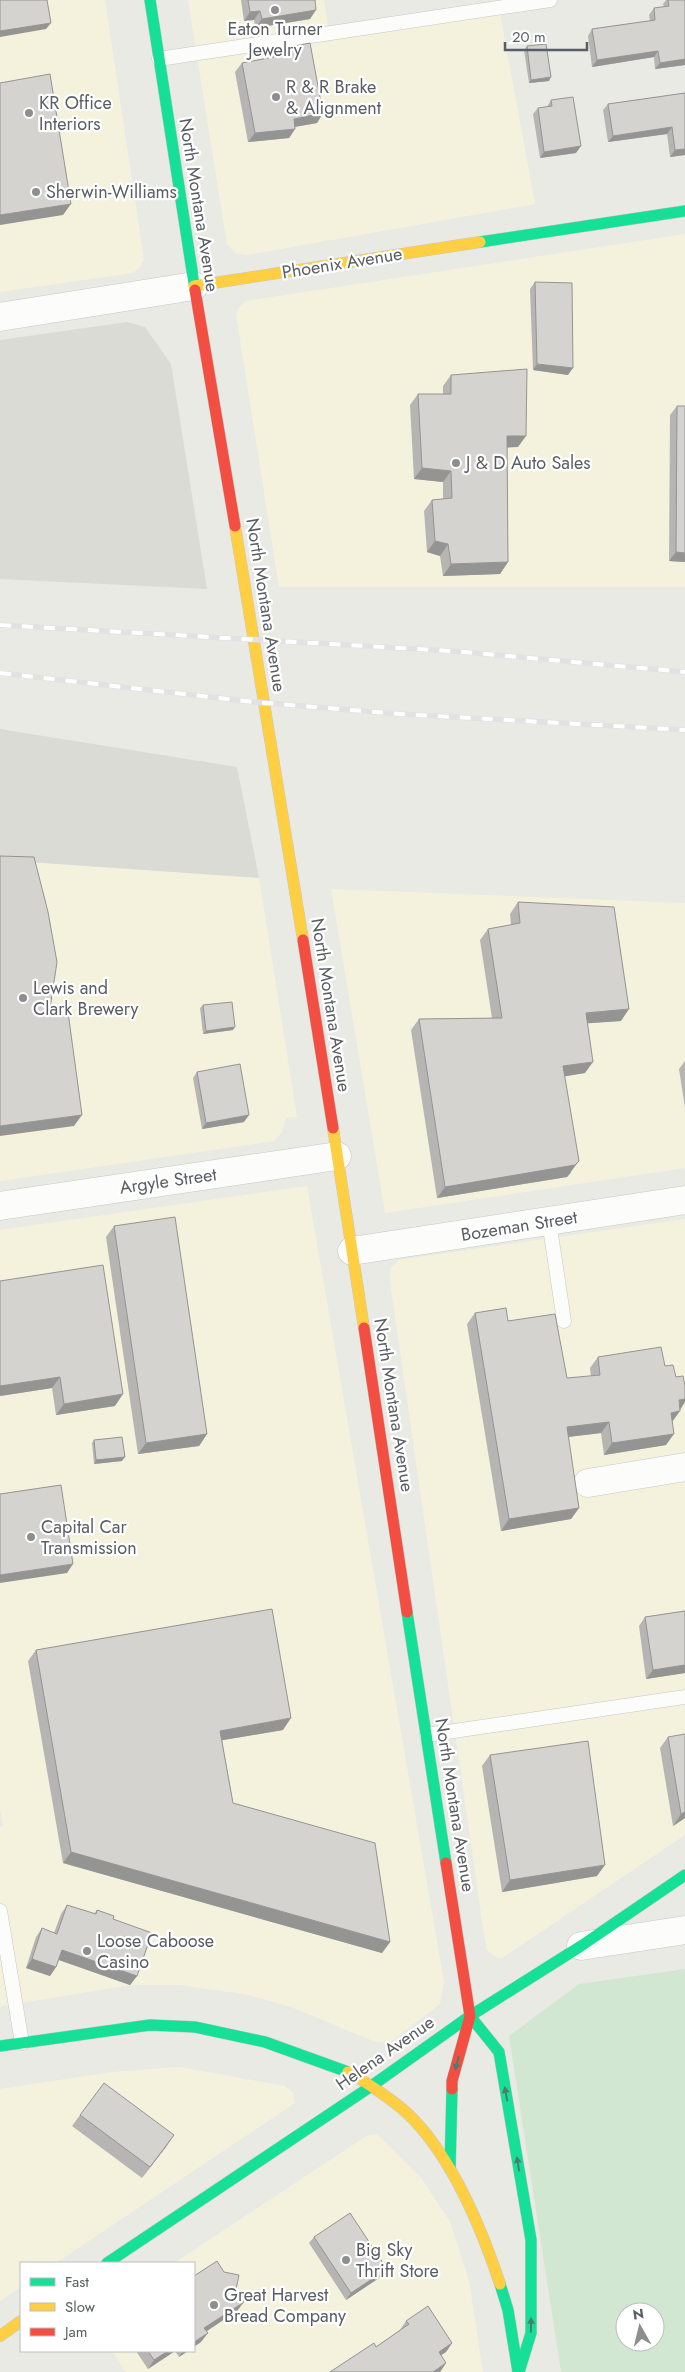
<svg xmlns="http://www.w3.org/2000/svg" width="685" height="2372" font-family="Jost,sans-serif">
<rect width="100%" height="100%" fill="#eaeae5"/>
<!-- commercial -->
<path fill="#f4f2dd" d="M0 0H105L144 260 140 267 133 273 0 292Z
M188 0H324L329 33 499 8 535 204 247 255 235 253 227 244Z
M685 234V587H279L236 314 238 308 246 301Z
M0 860 259 878 297 1117 286 1118 282 1132 274 1141 0 1181Z
M331 889 685 903V1168L385 1213Z
M307 1186 444 1982 440 2004 389 2043 376 2042 291 2007 249 1995 180 1985H130L2 2006 0 2009V1827L3 1826 0 1809V1230Z
M685 1219V1835L502 1958H497L487 1950 484 1934 390 1282V1268L399 1260Z
M179 2067 285 2086 293 2093 295 2103 56 2263H21V2287L0 2301V2089L113 2072Z
M377 2134 422 2179 450 2222 469 2281 483 2372H126L112 2351H194V2263H174L368 2135Z"/>
<!-- industrial -->
<path fill="#dbdbd6" d="M127 322 145 327 171 364 207 589 0 579V340Z
M0 729 237 767 259 878 0 860Z"/>
<!-- green -->
<path fill="#d2e7d2" fill-rule="evenodd" d="M685 1969V2372H561L509 2036 579 1984ZM625 2312H655V2342H625Z"/>
<g fill="none" stroke-linecap="round" stroke-linejoin="round">
<!-- lane casing -->
<g stroke="#c6c7c5" stroke-width="15">
<path id="lane" d="M159 59 550 0
M549 1221 564 1321
M427 1735 685 1697
M0 1911 22 2043"/>
</g>
<!-- street casing -->
<g stroke="#c6c7c5" stroke-width="29">
<path id="street" d="M0 317 194 286
M0 1206 337 1156
M352 1251 685 1200
M588 1483 685 1467
M581 1946 685 1930"/>
</g>
<!-- fast casing -->
<g stroke="#c7c7c6" stroke-width="12">
<path id="fast" d="M150 0 195 290
M480 242 685 211
M407 1612 446 1863
M470 2016 581 1946 685 1875
M470 2016 499 2052 531 2240V2333L519 2372
M0 2046 150 2025 195 2027 265 2042 348 2072
M370 2087 470 2016
M450 2169 452 2089
M107 2263 370 2087
M500 2284 508 2310 518 2372"/>
</g>
<!-- slow casing -->
<g stroke="#c7c7c6" stroke-width="12">
<path id="slow" d="M194 286 480 242
M235 526 303 940
M333 1128 364 1328
M348 2072C366 2082 393 2100 408 2114 452 2156 481 2227 500 2284
M0 2336 21 2321"/>
</g>
<!-- jam casing -->
<g stroke="#c7c7c6" stroke-width="12">
<path id="jam" d="M195 290 235 526
M303 940 333 1128
M364 1328 407 1612
M446 1863 470 2016 452 2081V2089"/>
</g>
<!-- lane -->
<use href="#lane" stroke="#fcfcfb" stroke-width="14"/>
<!-- street -->
<use href="#street" stroke="#fcfcfb" stroke-width="28"/>
<!-- fast -->
<use href="#fast" stroke="#16e098" stroke-width="11"/>
<!-- slow -->
<use href="#slow" stroke="#ffcf43" stroke-width="11"/>
<!-- jam -->
<use href="#jam" stroke="#f24e42" stroke-width="11"/>
<!-- rail casing -->
<g stroke="#e2e2e2" stroke-width="5.5">
<path id="rail" d="M0 625 452 651 685 672
M0 673 254 702 400 714 685 730"/>
</g>
<!-- rail -->
<use href="#rail" stroke="#fff" stroke-width="4" stroke-dasharray="11" stroke-linecap="butt"/>
</g>
<!-- wall -->
<path fill="#b6b5b3" d="M241 0H315L310 19 255 28 254 20 244 21Z
M666 0H685V65L655 69 654 57 592 67 588 36 592 29 650 21 649 15 654 8 664 7 663 4Z
M527 46 549 81 529 83 524 50Z
M273 50 323 113 317 123 295 127V129L289 138 248 142 235 72 242 63 267 58Z
M685 93V155L670 157 667 134 608 142 603 110 608 104Z
M551 100 576 153 540 158 533 114 538 108 547 107Z
M535 282 568 375 533 370 530 289Z
M451 375 518 447H507L508 562 500 574 443 576 440 556 427 552 424 511 432 500 443 499V482L414 479 410 405 418 394H443V386Z
M677 406 685 562 669 561 670 415Z
M518 902 621 1021 588 1023 585 1073 565 1076 571 1173 567 1177 437 1198 411 1030 419 1019 492 1018 480 940 488 929 511 925 510 914Z
M203 1005 233 1030 203 1034 200 1008Z
M685 1061V1108L679 1069Z
M197 1072 244 1122 202 1129 193 1078Z
M114 1226 207 1434 199 1446 138 1454 106 1237Z
M0 1281 115 1406 56 1415 52 1388 0 1396Z
M475 1313 508 1321 567 1378 591 1376 590 1368 598 1357 665 1366 680 1410 672 1422 666 1445 604 1455 601 1433 568 1437 579 1508 571 1519 501 1531 467 1324Z
M94 1440 122 1461 94 1464 92 1443Z
M685 1611V1673L646 1679 639 1626 645 1617Z
M36 1650 283 1730 222 1740 233 1803 390 1942 382 1953 63 1863 28 1661Z
M668 1737 685 1818 673 1826 660 1748Z
M490 1755 597 1876 502 1892 482 1766Z
M67 1905 94 1914 97 1910 113 1919 137 1976 130 1985 59 1960 56 1967 50 1976 26 1968 36 1937 42 1928 54 1933 61 1914Z
M80 2115 174 2135 142 2178 72 2126Z
M314 2237 387 2269 382 2276 346 2300 309 2243Z
M406 2321 452 2343 446 2352 441 2355 446 2363 440 2372H330L376 2347 400 2330Z
M136 2351H188L179 2357 175 2351 148 2369Z"/>
<!-- shaded-wall -->
<path fill="#949492" d="M316 10 310 19 255 28 262 19Z
M260 11 254 20 244 21 250 12Z
M51 23 46 29 0 37V31Z
M658 51 654 57 592 67 597 60Z
M685 59V65L655 69 660 63Z
M551 77 549 81 529 83 531 80Z
M323 113 317 123 288 128 294 119Z
M672 127 667 134 608 142 613 136Z
M295 129 289 138 248 142 255 133Z
M581 146 576 153 540 158 544 152Z
M685 149V155L670 157 675 150Z
M71 204 63 215 0 225V215Z
M537 364 573 368 568 375 533 370Z
M507 436H526L518 447 499 448Z
M422 468 451 471 443 482 414 479Z
M435 541 448 544 440 556 427 552Z
M676 552 685 553V562L669 561Z
M508 562 500 574 443 576 451 564Z
M629 1009 621 1021 578 1024 586 1013Z
M235 1027 233 1030 203 1034 206 1031Z
M593 1062 585 1073 555 1078 563 1066Z
M82 1115 74 1126 0 1136V1126Z
M249 1115 244 1122 202 1129 206 1123Z
M579 1161 567 1177 437 1198 445 1187Z
M60 1377 52 1388 0 1396V1386Z
M123 1394 115 1406 56 1415 64 1404Z
M685 1399V1402L680 1410 679 1400Z
M680 1411 672 1422 671 1413Z
M609 1422 601 1433 559 1438 567 1427Z
M207 1434 199 1446 138 1454 146 1443Z
M674 1434 666 1445 604 1455 612 1443Z
M125 1457 122 1461 94 1464 96 1460Z
M579 1508 571 1519 501 1531 509 1519Z
M73 1564 67 1573 0 1583V1575Z
M685 1665V1673L646 1679 653 1670Z
M291 1718 283 1730 212 1742 220 1731Z
M685 1812V1818L673 1826 681 1814Z
M71 1852 390 1942 382 1953 63 1863Z
M605 1865 597 1876 502 1892 510 1880Z
M62 1950 137 1976 130 1985 56 1959Z
M32 1959 56 1967 50 1976 26 1968Z
M174 2135 166 2147 142 2178 150 2167Z
M387 2269 382 2276 346 2300 351 2293Z
M244 2302 237 2311 198 2337 204 2328Z
M208 2333 201 2342 194 2347V2342Z
M452 2343 446 2352 432 2361 439 2352Z
M168 2351H175L148 2369 154 2360Z
M183 2351H188L179 2357Z
M446 2363 440 2372H433Z"/>
<!-- building -->
<path fill="#d4d3d0" stroke="#949492" d="M0 0H47L51 23 0 31Z
M248 0H315L316 10 262 19 260 11 250 12Z
M668 0H685V59L660 63 658 51 597 60 592 29 655 20 654 8 669 6Z
M310 43 323 113 294 119 295 129 255 133 242 63 274 57 273 50Z
M546 44 551 77 531 80 527 46Z
M50 74 71 204 0 215V83Z
M685 93V149L675 150 672 127 613 136 608 104Z
M573 97 581 146 544 152 538 108 552 106 551 100Z
M535 282 572 283 573 368 537 364Z
M527 369 526 436H507L508 562 451 564 448 544 435 541 432 500 452 498 451 471 422 468 418 394H451V375Z
M677 406H685V553L676 552Z
M0 856 34 857 48 912 57 962 49 1015 68 1012 82 1115 0 1126Z
M518 902 614 907 629 1009 586 1013 593 1062 563 1066 579 1161 575 1165 445 1187 419 1019 502 1018 488 929 520 923Z
M232 1002 235 1027 206 1031 203 1005Z
M240 1064 249 1115 206 1123 197 1072Z
M175 1217 207 1434 146 1443 114 1226Z
M103 1265 123 1394 64 1404 60 1377 0 1386V1281Z
M506 1308 508 1321 555 1314 567 1378 600 1375 598 1357 661 1347 665 1366 673 1365 676 1377 683 1376 685 1386V1399L679 1400 680 1411 671 1413 674 1434 612 1443 609 1422 567 1427 579 1508 509 1519 475 1313Z
M122 1437 125 1457 96 1460 94 1440Z
M61 1485 73 1564 0 1575V1494Z
M272 1609 291 1718 220 1731 233 1803 375 1843 390 1942 71 1852 36 1650Z
M685 1611V1665L653 1670 645 1617Z
M685 1734V1812L681 1814 668 1737Z
M588 1741 605 1865 510 1880 490 1755Z
M67 1905 96 1914 97 1910 114 1916 113 1919 152 1933 137 1976 62 1950 56 1967 32 1959 42 1928 57 1934Z
M104 2083 174 2135 150 2167 80 2115Z
M350 2213 387 2269 351 2293 314 2237Z
M217 2261 224 2272 239 2275 236 2290 244 2302 204 2328 208 2333 194 2342V2276Z
M428 2306 452 2343 439 2352 446 2363 433 2372H330L374 2343 376 2347 409 2324 406 2321Z
M148 2351H168L154 2360Z"/>
<!-- one-way arrows -->
<defs><path id="oneway-solid" d="M-6-.8H1V-3.2L6.5 0L1 3.2V.8H-6Z" transform="scale(1.25)"/></defs>
<g fill="#497e70">
<use href="#oneway-solid" transform="translate(457 2063) rotate(105)"/>
<use href="#oneway-solid" transform="translate(506 2094) rotate(-100)"/>
<use href="#oneway-solid" transform="translate(518 2164) rotate(-99)"/>
<use href="#oneway-solid" transform="translate(531 2325) rotate(-89)"/>
</g>
<!-- markers -->
<g fill="#8c8e90" stroke="#fff" stroke-width="2">
<circle cx="275" cy="10" r="5"/>
<circle cx="276" cy="97" r="5"/>
<circle cx="29" cy="113" r="5"/>
<circle cx="36" cy="192" r="5"/>
<circle cx="456" cy="463" r="5"/>
<circle cx="23" cy="998" r="5"/>
<circle cx="31" cy="1537" r="5"/>
<circle cx="87" cy="1951" r="5"/>
<circle cx="346" cy="2260" r="5"/>
<circle cx="214" cy="2305" r="5"/>
</g>
<g text-anchor="middle" dominant-baseline="central" stroke-width="4.5" stroke-linejoin="round" paint-order="stroke">
<!-- poi labels -->
<g font-size="18" fill="#5a5d63" stroke="#fff" text-anchor="start">
<text x="275" y="29" text-anchor="middle">Eaton Turner<tspan x="275" dy="21">Jewelry</tspan></text>
<text x="286" y="87">R &amp; R Brake<tspan x="286" dy="21">&amp; Alignment</tspan></text>
<text x="39" y="103">KR Office<tspan x="39" dy="21">Interiors</tspan></text>
<text x="46" y="192">Sherwin-Williams</text>
<text x="466" y="463">J &amp; D Auto Sales</text>
<text x="33" y="988">Lewis and<tspan x="33" dy="21">Clark Brewery</tspan></text>
<text x="41" y="1527">Capital Car<tspan x="41" dy="21">Transmission</tspan></text>
<text x="97" y="1941">Loose Caboose<tspan x="97" dy="21">Casino</tspan></text>
<text x="356" y="2250">Big Sky<tspan x="356" dy="21">Thrift Store</tspan></text>
<text x="224" y="2295">Great Harvest<tspan x="224" dy="21">Bread Company</tspan></text>
</g>
<!-- street labels -->
<g font-size="18" fill="#5a5d63" stroke="#fff">
<text transform="translate(199 205) rotate(81)">North Montana Avenue</text>
<text transform="translate(342 263) rotate(-9)">Phoenix Avenue</text>
<text transform="translate(266 605) rotate(81)">North Montana Avenue</text>
<text transform="translate(331 1005) rotate(81)">North Montana Avenue</text>
<text transform="translate(168 1181) rotate(-8)">Argyle Street</text>
<text transform="translate(519 1226) rotate(-9)">Bozeman Street</text>
<text transform="translate(394 1405) rotate(81)">North Montana Avenue</text>
<text transform="translate(455 1805) rotate(81)">North Montana Avenue</text>
<text transform="translate(385 2053) rotate(-35)">Helena Avenue</text>
</g>
</g>
<!-- legend -->
<rect x="20" y="2262" width="175" height="90" fill="#ffffff" stroke="#bdbec1"/>
<rect x="30" y="2278" width="25" height="8" fill="#16e098" stroke="#bdbec1"/>
<text x="65" y="2287" font-size="15" fill="#5a5d63">Fast</text>
<rect x="30" y="2303" width="25" height="8" fill="#ffcf43" stroke="#bdbec1"/>
<text x="65" y="2312" font-size="15" fill="#5a5d63">Slow</text>
<rect x="30" y="2328" width="25" height="8" fill="#f24e42" stroke="#bdbec1"/>
<text x="65" y="2337" font-size="15" fill="#5a5d63">Jam</text>
<!-- north arrow -->
<g transform="translate(640 2327) rotate(352)"><circle r="24" fill="#ffffff" stroke="#bdbec1"/>
<path d="M0-4L9 19L0 12L-9 19Z" fill="#8c8e90"/>
<text y="-8" font-size="14" font-weight="bold" text-anchor="middle" fill="#5a5d63">N</text>
</g>
<!-- scale -->
<path d="M505 42v8h82v-8" fill="none" stroke="#5a5d63" stroke-width="2.5"/>
<text x="512" y="42" font-size="15" fill="#5a5d63" stroke="#ffffff" stroke-width="4" paint-order="stroke">20 m</text>
</svg>
